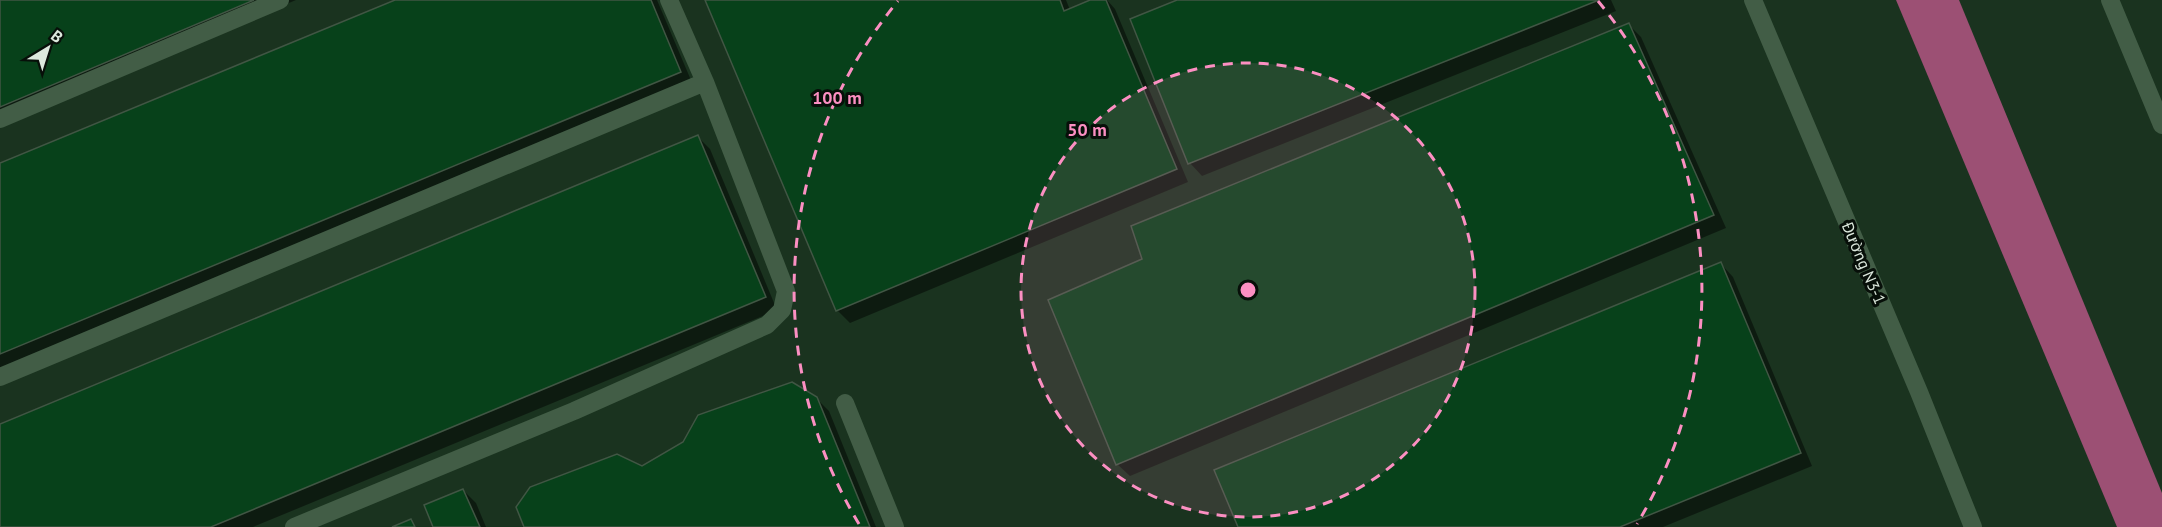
<svg xmlns="http://www.w3.org/2000/svg" width="2162" height="527" font-family="'PT Sans',sans-serif">
<rect width="100%" height="100%" fill="#162919"/>
<!-- built -->
<path fill="#1a331f" d="M0 0H2162V527H0Z"/>
<!-- water -->
<path fill="#9c5074" d="M1896 0H1959L2162 493V527H2117Z"/>
<!-- shadow -->
<path fill="#0007" d="M0 0H296L0 125Z
M399 0H657L693 85 0 371V165Z
M707 0H1066L1070 10 1094 0H1107L1115 9 1188 182 850 323 837 310Z
M1181 0H1611L1616 11 1202 176 1190 163Z
M1629 25 1641 37 1726 228 1130 476 1117 464 1144 260Z
M698 137 710 149 777 310 253 527H0V425Z
M1721 264 1733 277 1812 466 1663 527H1240Z
M816 398 829 411 876 527H526L642 468Z
M463 490 476 503 486 527H435Z"/>
<!-- building -->
<path fill="#07411a" stroke="#415644" stroke-width="1.5" d="M0 0H254L0 107Z
M395 0H651L681 72 0 354V163Z
M705 0H1060L1064 11 1090 0H1106L1177 169 836 311Z
M1177 0H1599L1188 164 1130 19Z
M1629 23 1714 215 1116 465 1048 300 1142 259 1131 226Z
M698 135 766 297 211 527H0V424Z
M1721 262 1801 453 1620 527H1238L1214 470Z
M792 382 817 397 870 527H524L516 507 530 487 617 454 642 466 683 442 698 415Z
M463 489 480 527H433L424 505Z
M411 519 415 527H392Z"/>
<g fill="none" stroke-linecap="round" stroke-linejoin="round">
<!-- minor -->
<path stroke="#425d46" stroke-width="18" d="M1753 0 1919 392 1973 527
M2110 0 2162 125
M0 119 280 0
M0 377 705 82
M845 403 895 527
M294 527 574 411 767 325 782 310 786 291 705 82 669 0"/>
</g>
<!-- distance rings -->
<circle cx="1248" cy="290" r="227" fill="#fc8fc2" fill-opacity=".12"/>
<g fill="none" stroke="#fc8fc2" stroke-width="3" stroke-dasharray="10 8">
<circle cx="1248" cy="290" r="227"/>
<path d="M859 524A454 454 0 0 1 898 1M1598 1A454 454 0 0 1 1637 524"/>
</g>
<g text-anchor="middle" dominant-baseline="central" stroke-width="6" stroke-linejoin="round" paint-order="stroke">
<!-- street labels -->
<g font-size="16" fill="#dce8dd" stroke="#070f09">
<text transform="translate(1864 263) rotate(67)">Đường N3-1</text>
</g>
</g>
<circle cx="1248" cy="290" r="9" fill="#fc8fc2" stroke="#070f09" stroke-width="3"/>
<g font-size="18" text-anchor="middle" font-weight="bold" fill="#fc8fc2" stroke="#070f09" stroke-width="6" stroke-linejoin="round" paint-order="stroke">
<text x="837" y="104">100 m</text>
<text x="1087" y="136">50 m</text>
</g>
<!-- north arrow -->
<g transform="translate(48 48) rotate(38)" stroke="#070f09" stroke-width="4.5" paint-order="stroke">
<path d="M0-4.5L10 22L0 15L-10 22Z" fill="#dce8dd"/>
<text y="-9" font-size="16" font-weight="bold" text-anchor="middle" fill="#dce8dd">B</text>
</g>
</svg>
